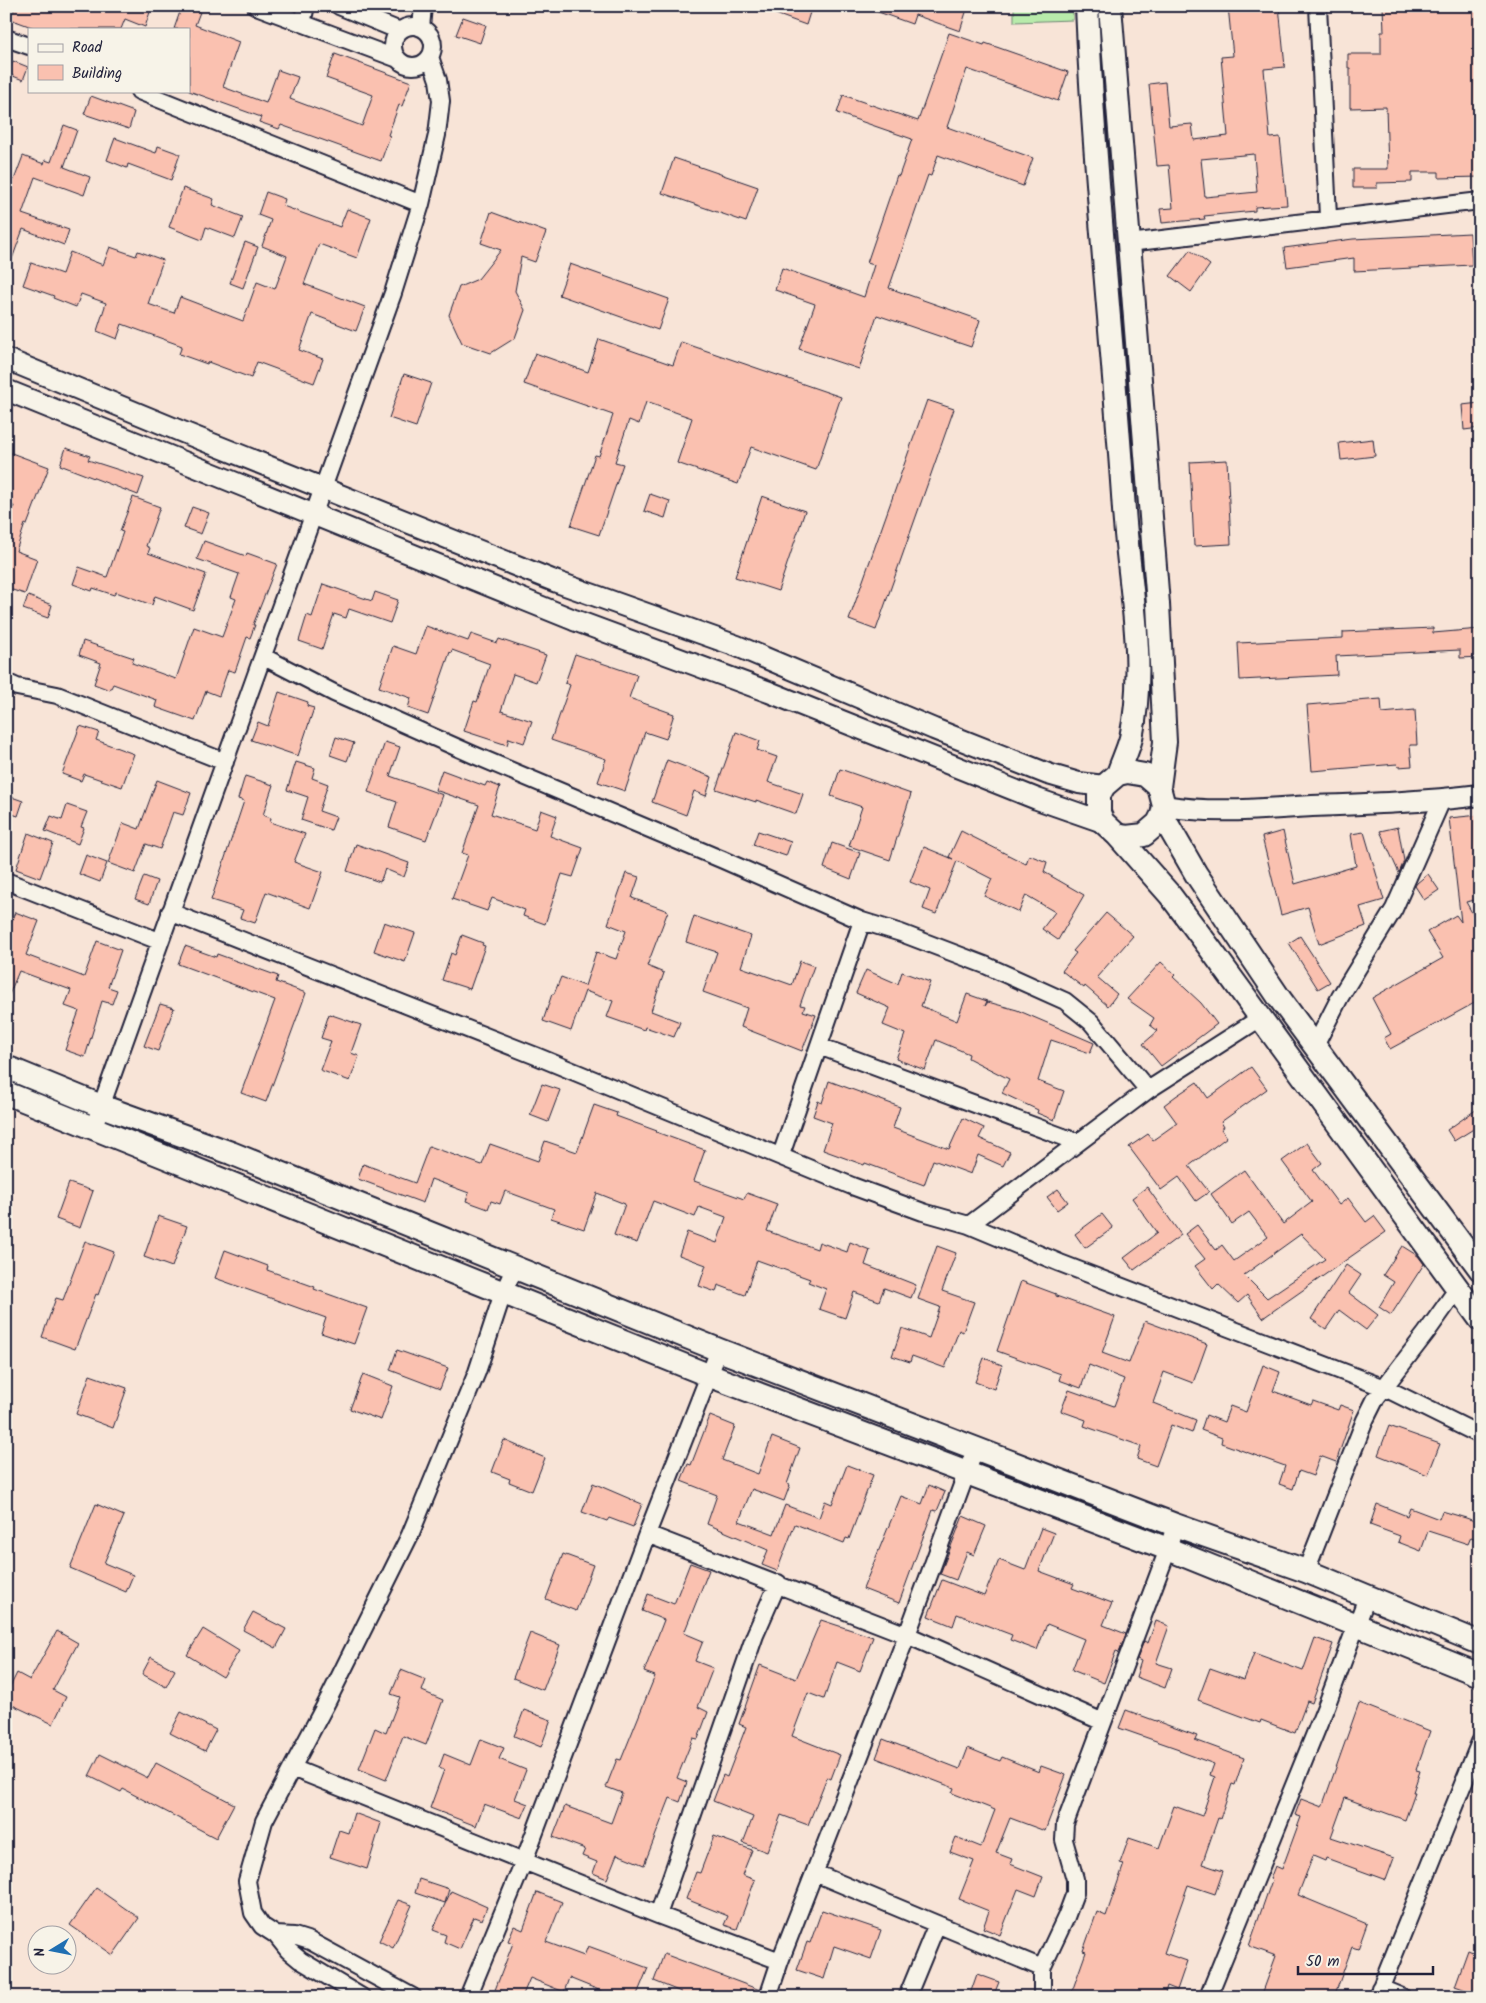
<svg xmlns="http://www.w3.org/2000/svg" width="1486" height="2003" font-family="Kalam,sans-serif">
<rect width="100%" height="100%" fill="#f8e4d7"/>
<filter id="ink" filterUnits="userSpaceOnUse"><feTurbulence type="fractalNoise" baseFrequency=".02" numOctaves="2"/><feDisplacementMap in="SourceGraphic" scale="10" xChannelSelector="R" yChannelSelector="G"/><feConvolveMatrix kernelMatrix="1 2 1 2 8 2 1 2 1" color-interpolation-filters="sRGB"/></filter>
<g filter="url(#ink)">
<!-- green -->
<path fill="#b8ebab" stroke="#6d8673" d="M1014 6H1073V20L1014 22Z"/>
<!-- building -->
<path fill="#fac1b0" stroke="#22223b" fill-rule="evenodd" d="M15 6H152L145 27 125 19 121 29H37L10 19Z
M182 6 200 12 195 25 239 42 223 87 266 103 278 70 298 77 290 99 362 126 373 95 326 78 335 54 411 82 402 106 399 105 388 135 390 136 381 161 281 125 279 129 259 122 261 117 189 91V29H174Z
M759 6H812L806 25 759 8Z
M867 6H968L960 31 915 15 912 24 867 8Z
M1228 6H1279L1285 67 1264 69 1270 138 1280 137 1287 205 1255 207V211L1204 216 1205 219 1162 223 1160 209 1173 208 1169 165 1157 166 1149 84 1165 82 1169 126 1192 124 1194 140 1228 136 1221 57 1233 56ZM1254 154 1257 192 1205 197 1201 159Z
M1383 6H1480V177L1439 178V172H1412V182L1377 183V188H1353V169H1388L1386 107 1350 108V68H1348V54H1381V32H1384Z
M463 17 486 25 480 43 456 35Z
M949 33 984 45 985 43 1068 72 1058 101 967 69 947 127 1033 158 1023 186 938 155 931 176 928 175 889 288 980 320 971 347 877 315 859 369 799 349 815 304 775 290 782 268 864 297 874 265 867 263 897 175 899 176 912 139 837 113 843 95 918 121Z
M13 61 28 67 23 80 8 74Z
M91 96 134 112 129 129 84 114Z
M64 125 77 130 64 167 90 177 84 195 35 177 22 214 69 230 64 245 23 229 8 270H6V189L10 179 14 180 23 156 44 164 45 160 51 162Z
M115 138 156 153 158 146 180 154 171 180 128 164 127 168 107 160Z
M674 158 758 187 746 222 662 193Z
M183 188 214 199 212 205 243 217 235 238 206 227 202 240 169 227Z
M266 192 285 199 283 206 340 227 347 209 371 218 357 258 319 244 304 284 365 307 356 331 312 314 299 350 323 359 314 383 257 362 251 378 208 362 207 364 179 354 182 346 122 324 117 339 97 331 106 303 81 294 76 307 53 298 54 296 23 285 31 263 62 274 70 252 103 265 110 247 136 256 138 251 163 260 148 304 174 313 180 297 243 321 257 282 275 289 287 256 262 246 271 220 258 215Z
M491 212 546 232 535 262 521 257 515 291 525 310 515 338 491 353 462 343 449 315 459 287 478 279 501 250 481 243Z
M1470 233 1472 265 1354 271V258L1287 267 1284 248 1353 239Z
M245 242 258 247 243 288 230 283Z
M1190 250 1210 265 1191 292 1170 276Z
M570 264 669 299 658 330 559 295Z
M599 339 673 365 681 342 841 397 816 470 751 447 738 484 677 463 692 418 646 402 639 424 629 420 615 462 623 464 599 535 571 526 595 455 599 456 613 415 524 384 535 353 588 372Z
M404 374 431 383 416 427 389 418Z
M927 400 954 409 876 630 849 620Z
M1480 403V428L1464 430 1462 405Z
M1373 439 1375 456 1341 460 1339 443Z
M66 448 90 456 88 460 144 478 138 495 60 465Z
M6 451 49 467 27 525 25 524 16 551 37 559 25 594 6 588V526L14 506 6 505Z
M1227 460 1231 544 1194 546 1190 462Z
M650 494 670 501 665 518 644 511Z
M762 496 805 511 778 591 735 577Z
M133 497 160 507 146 546 150 548 148 553 206 574 193 610 155 596 152 605 116 592 114 595 93 588 92 591 73 584 79 567 107 577 123 532 120 531Z
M192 507 209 513 201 534 184 528Z
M204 541 246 556 247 553 277 564 253 625H255L250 638 247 637 235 672 228 670 219 696 206 691 195 721 155 707 157 700 113 684 110 690 94 684 101 663 79 655 83 641 134 658 132 663 176 679 194 627 222 637 236 599 231 597 239 574 197 559Z
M323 584 372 601 375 592 398 600 390 623 349 609 346 618 334 614 322 649 299 641 307 615 312 617Z
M28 596 52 605 48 618 23 609Z
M426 626 468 641 471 634 497 643 499 639 546 655 536 682 513 674 501 711 532 721 524 743 509 738 507 745 464 731 474 701 477 702 490 664 452 650 451 653 450 652 428 715 408 708 411 698 379 687 393 646 416 654Z
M1433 628V633L1480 629V657L1460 658V650L1336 656 1337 675 1240 680 1238 643 1343 638V632Z
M575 654 637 675 629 698 674 714 666 739 645 732 625 791 598 782 606 759 551 740 570 685 565 683Z
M279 692 308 702 307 706 314 708 298 756 251 740 258 722 268 726Z
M1381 699 1382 713 1415 710 1417 745H1410L1412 766 1398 767 1397 764 1312 771 1307 705Z
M80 726 99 732 96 740 134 754 122 787 84 774 81 781 62 774Z
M736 732 760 741 757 750 777 757 768 782 803 794 796 814 756 800V802L716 789Z
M336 737 354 743 347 761 330 755Z
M385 742 400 747 390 776 443 795 426 840 389 827 397 802 368 792Z
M667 760 712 777 706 796 694 791 686 815 652 802Z
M296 762 315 768 312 778 328 784 319 811 336 817 331 830 301 820 308 797 287 790Z
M840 769 911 794 890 860 849 846 862 807 831 796Z
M442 770 485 786 487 782 500 787 491 814 535 829 541 810 557 816 550 836 583 848 573 877 562 874 545 924 523 916 525 910 492 898 487 911 452 899 468 855 462 853 479 805 435 790Z
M245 776 273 785 263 815 271 818 270 822 305 834 294 862 323 872 310 908 266 892 255 923 240 918 243 910 211 900 244 801 238 799Z
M157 780 191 793 183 815 173 812 160 849 146 844 135 873 108 863 123 823 139 829Z
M6 795 23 801 18 816 6 812Z
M67 805 87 812 81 827 84 828 78 844 45 831 51 816 62 820Z
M1480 815V899L1466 902 1480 927V1000L1390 1049 1384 1038 1391 1034 1372 998 1443 958 1427 932 1456 915 1461 922 1449 818Z
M1398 827 1404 861 1399 873 1380 831Z
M758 831 791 842 786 856 753 845Z
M961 831 1026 864 1029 855 1047 862 1044 872 1084 895 1058 940 1042 929 1055 912 1026 895 1019 912 984 896 992 879 957 861 936 914 923 909 930 890 910 882 924 847 953 859 949 857Z
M1283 831 1295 884 1356 866 1351 834 1364 832 1384 900 1360 907 1366 926 1319 944 1308 907 1281 915 1262 837Z
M28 833 53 843 40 878 16 869Z
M832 843 860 853 851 879 824 868Z
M356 844 409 863 404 877 385 869 380 882 347 871Z
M86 855 107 863 100 882 79 874Z
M626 873 639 877 632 898 668 911 647 966 664 973 651 1011 680 1022 674 1037 645 1027 644 1030 607 1017 613 1001 585 991 571 1031 543 1021 552 994H554L561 977 585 986 596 952 616 959 626 931 608 924Z
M1428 874 1439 890 1424 900 1415 886 1417 883Z
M144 876 157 881 149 904 135 899Z
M15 912 39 921 26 955 84 977 97 941 121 950 108 987 117 990 112 1004 102 1001 85 1057 65 1050 79 1011 65 1006 71 990 19 971 6 1002V936Z
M1106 913 1133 936 1097 977 1117 994 1108 1006 1085 986 1084 988 1062 971 1076 953 1073 951Z
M694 916 751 936 741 967 792 985 800 961 814 966 800 1005 805 1006 803 1011 816 1015 802 1051 741 1027 747 1008 703 992 717 952 686 942Z
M384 922 415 933 405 962 374 951Z
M462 935 483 943 482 945 485 946 470 989 442 980 451 953 455 955Z
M1300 936 1330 982 1318 989 1289 943Z
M185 946 216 957 217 954 278 976 276 982 306 993 266 1102 241 1093 275 1000 178 964Z
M1161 962 1175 975 1173 977 1201 1003 1217 1024 1161 1066 1143 1044 1158 1031 1150 1025 1154 1018 1127 999Z
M866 970 898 984 902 972 930 982 921 1006 957 1021 967 994 987 1001 985 1006 988 1002 1017 1010 1094 1043 1090 1053 1051 1040 1038 1081 1064 1091 1054 1120 1037 1113 1038 1110 1002 1093 1009 1079 968 1058 969 1054 936 1040 925 1070 896 1059 905 1034 883 1025 890 1008 856 993Z
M160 1004 174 1008 158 1051 144 1046Z
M329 1014 361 1025 351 1053 359 1056 350 1081 320 1070 331 1041 321 1038Z
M1251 1067 1267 1089 1221 1122 1224 1127 1221 1129 1227 1137 1189 1166 1209 1192 1196 1201 1179 1177 1161 1190 1129 1147 1148 1134 1153 1140 1177 1123 1164 1105 1176 1096 1197 1082 1208 1098Z
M829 1081 900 1107 893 1128 949 1149 963 1118 984 1128 979 1138 1010 1152 1003 1166 978 1155 971 1174 933 1160 924 1185 865 1163 864 1165 823 1150 832 1123 813 1116 818 1101 822 1103Z
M542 1084 560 1090 548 1122 530 1115Z
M594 1105 617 1113 616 1116 657 1131 656 1132 705 1150 694 1181 744 1199 747 1193 777 1204 767 1231 817 1249 819 1242 847 1252 850 1242 870 1250 865 1265 916 1285 911 1298 884 1288 879 1301 854 1292 845 1318 819 1309 826 1289 808 1282 810 1279 757 1260 745 1295 718 1285 716 1292 699 1286 706 1265 679 1255 687 1232 717 1243 726 1217 699 1207 695 1217 653 1201 637 1243 614 1235 625 1204 597 1193 584 1229 551 1218 554 1209 505 1191 500 1204 491 1201 488 1209 466 1201 469 1193 431 1179 423 1203 358 1179 363 1164 415 1183 429 1146 482 1165 490 1144 538 1161 545 1141 577 1152Z
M1480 1107V1125L1454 1141 1447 1130Z
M1307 1143 1322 1163 1313 1170 1339 1205 1348 1198 1366 1222 1374 1216 1386 1232 1263 1318 1247 1295 1238 1303 1218 1284 1213 1289 1195 1266 1205 1259 1185 1234 1197 1225 1216 1250 1222 1245 1234 1261 1268 1237 1249 1212 1232 1224 1211 1194 1244 1170 1283 1224 1312 1202 1282 1161ZM1301 1234 1325 1259 1267 1298 1244 1275Z
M69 1183 93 1191 80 1228 56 1219Z
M1147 1187 1181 1235 1134 1270 1124 1258 1157 1233 1132 1198Z
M1058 1189 1068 1202 1057 1210 1047 1197Z
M1102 1214 1113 1228 1085 1248 1075 1234Z
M158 1216 187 1226 172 1267 144 1257Z
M85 1241 114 1252 98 1295 96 1294 75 1349 42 1337 56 1298 63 1300Z
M937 1246 956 1253 942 1291 974 1302 963 1332 959 1330 945 1368 912 1356 910 1362 892 1356 902 1328 929 1338 940 1307 918 1299Z
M1402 1246 1418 1256 1424 1264 1391 1315 1379 1307 1394 1282 1383 1275Z
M225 1250 268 1266 267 1270 315 1287 314 1289 367 1308 354 1344 321 1333 326 1318 215 1278Z
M1346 1265 1361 1275 1349 1293 1378 1315 1366 1330 1339 1310 1326 1329 1311 1319Z
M1021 1281 1056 1294V1296L1115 1317 1102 1353 1129 1363 1145 1321 1207 1344 1193 1383 1164 1372 1153 1403 1196 1420 1192 1433 1171 1425 1156 1466 1137 1459 1141 1446 1084 1426 1086 1420 1061 1411 1069 1390 1114 1406 1124 1379 1089 1365 1081 1388 1059 1380 1061 1374 997 1351Z
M397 1350 448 1368 440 1389 390 1370Z
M984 1358 1002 1365 994 1389 975 1382Z
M1263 1365 1280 1372 1273 1391 1311 1405 1313 1401 1338 1410 1340 1405 1354 1410 1336 1462 1320 1456 1313 1476 1299 1471 1293 1489 1279 1484 1285 1466 1221 1443 1222 1438 1201 1430 1206 1415 1224 1422 1230 1406 1246 1412Z
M363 1374 393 1386 381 1420 350 1409Z
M90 1375 127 1388 113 1428 76 1414Z
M710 1416 735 1426 722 1460 758 1474 772 1437 800 1448 787 1484 790 1485 784 1501 752 1489 739 1521 774 1534 785 1505 819 1518 825 1501 832 1504 847 1465 873 1475 849 1539 846 1538 844 1543 795 1524 777 1571 762 1565 768 1550 707 1524 717 1495 681 1481 688 1464 691 1465Z
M1389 1426 1440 1444 1428 1475 1378 1455Z
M504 1440 545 1458 532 1491 509 1482 510 1479 492 1472Z
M593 1483 642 1504 633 1527 609 1518 607 1521 582 1512Z
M929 1485 945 1492 937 1511 933 1510 899 1603 863 1589 901 1496 922 1504Z
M96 1504 124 1516 104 1563 133 1575 126 1592 70 1568Z
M1377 1504 1407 1516 1410 1508 1439 1519 1442 1511 1466 1518 1480 1523V1540L1471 1537 1468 1544 1428 1531 1421 1551 1398 1542 1400 1536 1370 1525Z
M963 1516 986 1526 974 1555 967 1552 956 1580 940 1574Z
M1041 1528 1054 1533 1039 1571 1074 1584 1072 1588 1112 1603 1103 1625 1126 1634 1119 1652 1116 1651 1104 1683 1072 1670 1084 1639 1047 1624 1037 1650 1010 1640 1012 1635 957 1614 953 1626 928 1616 942 1580 984 1596 999 1560 1025 1570Z
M563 1554 593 1565 576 1611 546 1599Z
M690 1563 709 1570 684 1633 703 1641 695 1661 713 1668 698 1707 708 1712 698 1739 693 1738 677 1778 687 1782 680 1802 670 1798 644 1865 617 1854 607 1879 593 1873 597 1862 582 1856 585 1849 553 1837 565 1806 611 1823 622 1793 606 1787 617 1759 621 1760 655 1676 644 1672 664 1620 642 1611 648 1594 674 1604Z
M253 1612 286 1629 276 1648 243 1630Z
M821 1620 873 1637 860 1671 837 1662 824 1699 808 1693 792 1736 840 1755 831 1779 827 1777 808 1825 781 1815 767 1852 743 1843 753 1817 713 1801 723 1775 727 1777 746 1727 739 1724 760 1665 796 1679Z
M1156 1621 1169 1626 1156 1663 1172 1668 1165 1688 1136 1677 1141 1661 1137 1659 1144 1641 1148 1643Z
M203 1629 239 1651 223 1677 187 1655Z
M57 1631 78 1643 53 1690 66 1697 53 1724 6 1702V1695L17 1673 30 1680Z
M530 1633 560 1645 543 1690 513 1678Z
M1315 1638 1333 1644 1312 1703 1307 1701 1295 1733 1261 1720 1260 1723 1198 1700 1210 1668 1244 1680 1254 1653 1303 1671Z
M151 1657 175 1670 166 1687 142 1674Z
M401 1670 426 1680 422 1691 443 1700 426 1745 403 1736 386 1780 359 1769 375 1728 386 1733 400 1697 391 1694Z
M1359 1703 1430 1731 1416 1770 1420 1771 1413 1792H1415L1405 1820 1345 1798 1331 1837 1394 1858 1386 1880 1326 1858 1325 1861 1313 1856 1298 1895 1367 1924 1358 1949 1352 1947 1334 1997H1261L1276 1956 1249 1946 1272 1880 1270 1879 1275 1866 1282 1869 1301 1817 1295 1815 1301 1799 1322 1807Z
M524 1710 551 1720 541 1747 514 1736Z
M1126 1710 1197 1736 1195 1740 1244 1758 1235 1785 1232 1784 1220 1819 1218 1818 1202 1864 1223 1871 1215 1894 1188 1885 1164 1953 1187 1961 1177 1990 1167 1986 1164 1997H1070L1086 1952 1083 1951 1097 1912 1106 1916 1124 1864 1120 1863 1129 1838 1159 1848 1174 1806 1202 1816 1215 1777 1210 1775 1214 1764 1179 1751V1749L1119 1728Z
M181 1712 216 1730 205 1751 170 1733Z
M481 1739 504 1748 499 1759 526 1770 515 1799 528 1804 522 1818 484 1804 476 1826 430 1808 444 1770 439 1768 444 1754 471 1765Z
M883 1739 960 1769 968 1748 1000 1761 1002 1757 1039 1772 1041 1766 1066 1775 1045 1831 1010 1818 996 1853 1012 1859 1010 1864 1043 1877 1036 1896 1018 1889 1000 1935 983 1928 989 1911 959 1899 974 1861 950 1852 956 1837 981 1847 995 1810 952 1793 954 1788 876 1758Z
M100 1754 148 1778 156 1763 234 1804 216 1838 123 1789 121 1792 89 1776Z
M354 1813 381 1823 367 1869 330 1857 339 1830 348 1833Z
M714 1836 752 1850 742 1875 755 1880 737 1929 724 1925 728 1916 686 1899 696 1872 700 1873Z
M419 1879 449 1889 445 1903 415 1893Z
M96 1888 139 1918 113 1955 70 1925Z
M451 1891 487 1907 482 1920 474 1917 460 1949 444 1942 446 1935 433 1930Z
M537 1892 562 1902 546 1942 584 1956 588 1946 648 1968 636 1997H616L569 1978 564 1992 530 1978 522 1997H512L495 1990 513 1943 508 1941 514 1926 523 1930Z
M398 1900 412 1905 393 1948 379 1941Z
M822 1910 881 1930 871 1959 834 1946 824 1979 797 1970 807 1942 810 1943Z
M1468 1950 1480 1955V1995L1455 1986Z
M664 1954 760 1990 758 1997H679L681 1992 654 1981Z
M977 1974 999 1982 993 1997H969Z"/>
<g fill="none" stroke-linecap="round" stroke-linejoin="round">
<!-- minor casing -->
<g stroke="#22223b" stroke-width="20">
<path id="minor" d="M256 6 398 59
M339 6 400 31
M1318 6 1328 217
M302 23 306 6
M393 46a20 20 0 1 1 40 0a20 20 0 1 1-40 0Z
M421 28 423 6
M6 38 29 46
M139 91 421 204
M1129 243 1480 201
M264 657 334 693 474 755 723 860 862 921 901 933 985 965 1065 1001 1091 1022 1148 1090
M6 682 17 687 57 695 225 762
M6 881 159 941
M170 912 536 1056 852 1186 923 1212 969 1225 1060 1263 1385 1388 1480 1435
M819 1046 1077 1142
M1315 1046 1340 997 1394 909 1442 800
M93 1129 393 293 421 204 437 135 441 101 438 80 430 57
M781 1155 862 921
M969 1225 1148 1090 1262 1017
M647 1534 907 1635 1103 1722
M1306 1571 1365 1420 1376 1398 1426 1333 1458 1288
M292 1768 658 1915 780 1961
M815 1873 1042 1968
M658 1915 755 1635 778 1583
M276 1935 294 1936 310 1941 413 1997
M1380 1988 1402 1997
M362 1997 300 1960 288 1950 276 1935 262 1926 253 1913 247 1881 264 1821 328 1700 410 1535 477 1372 503 1293 515 1267
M468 1997 524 1861 647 1534 719 1350
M768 1997 780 1961 907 1635 976 1447
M907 1997 937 1924
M1042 1997V1968L1066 1917 1075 1893V1879L1064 1840 1065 1824 1168 1549 1175 1525
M1208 1997 1327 1704 1367 1597
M1377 1997 1480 1742"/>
</g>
<!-- tertiary casing -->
<g stroke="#22223b" stroke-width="24">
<path id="tertiary" d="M6 359 185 433 557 582 737 646 934 729 1048 774 1079 783 1104 786
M6 390 574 620 769 692 1037 799 1103 822
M1164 806C1213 814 1263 809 1312 806 1368 804 1424 802 1480 795"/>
</g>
<!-- secondary casing -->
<g stroke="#22223b" stroke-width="26">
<path id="secondary" d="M1087 6C1094 174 1113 342 1124 510 1129 585 1147 663 1131 738 1128 750 1122 762 1118 774
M1110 6 1158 604 1165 742 1159 787 1164 806 1162 815 1158 823 1144 835 1126 837 1117 835 1103 822 1099 813V795L1104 786 1118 774 1127 772 1145 775 1159 787
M1162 815 1196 874 1280 999 1480 1269
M1117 835 1170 895 1209 947 1480 1319
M6 1067 101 1106 231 1153 719 1350 1175 1525 1306 1571 1480 1643
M6 1093 708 1375 1168 1549 1480 1675"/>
</g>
<!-- minor -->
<use href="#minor" stroke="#f7f3e8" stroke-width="16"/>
<!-- tertiary -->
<use href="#tertiary" stroke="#f7f3e8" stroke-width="20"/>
<!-- secondary -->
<use href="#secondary" stroke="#f7f3e8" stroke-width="22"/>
</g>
</g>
<!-- margin -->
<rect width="1486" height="2003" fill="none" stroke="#f7f3e8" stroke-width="25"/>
<rect x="12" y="12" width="1461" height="1978" fill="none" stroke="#22223b" stroke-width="2" filter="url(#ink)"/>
<!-- legend -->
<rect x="28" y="28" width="162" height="65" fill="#f7f3e8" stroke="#a29fa3"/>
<rect x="38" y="44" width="25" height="8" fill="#f7f3e8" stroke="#a29fa3"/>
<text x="72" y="52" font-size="15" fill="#22223b">Road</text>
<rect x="38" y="65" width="25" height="15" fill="#fac1b0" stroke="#a29fa3"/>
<text x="72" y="78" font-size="15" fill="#22223b">Building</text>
<!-- north arrow -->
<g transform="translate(52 1950) rotate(260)"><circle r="24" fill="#f7f3e8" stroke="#a29fa3"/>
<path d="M0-4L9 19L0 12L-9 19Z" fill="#1f6fb2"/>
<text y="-8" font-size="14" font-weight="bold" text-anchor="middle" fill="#22223b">N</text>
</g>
<!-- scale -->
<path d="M1298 1966v8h135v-8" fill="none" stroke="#22223b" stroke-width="2.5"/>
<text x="1306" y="1966" font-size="15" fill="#22223b" stroke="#f7f3e8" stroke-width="4" paint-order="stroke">50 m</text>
</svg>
